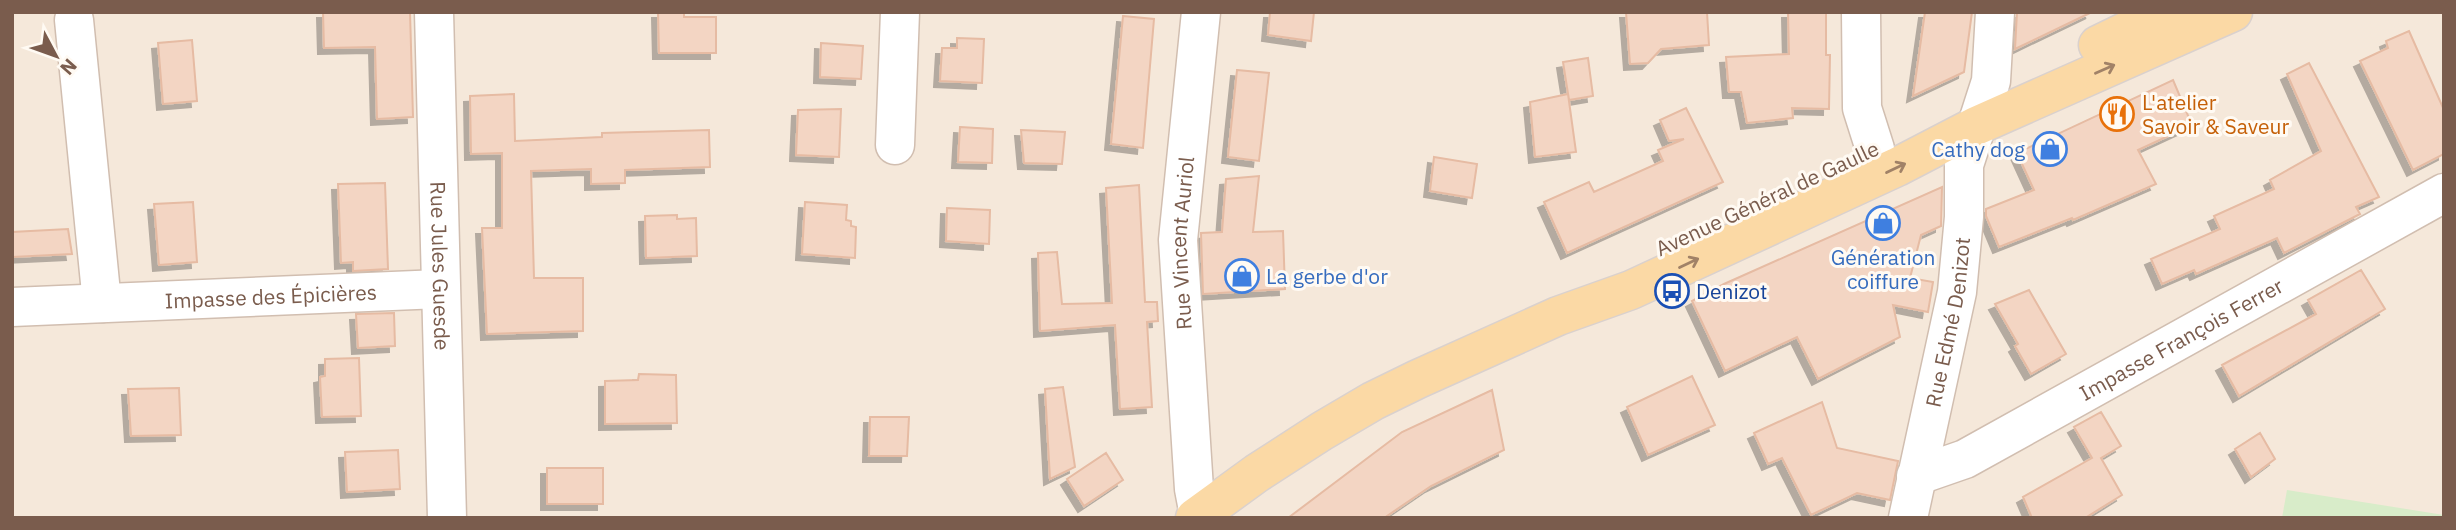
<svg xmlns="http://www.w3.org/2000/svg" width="2456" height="530" font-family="'IBM Plex Sans',sans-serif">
<defs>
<filter id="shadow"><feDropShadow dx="-6" dy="6" stdDeviation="0" flood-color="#0004"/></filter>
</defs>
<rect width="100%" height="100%" fill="#fdf6ec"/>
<!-- residential -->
<path fill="#f5e8da" d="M12 12H2444V518H12Z"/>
<!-- green -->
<path fill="#d8ecc9" d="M2287 490 2444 515V518H2282Z"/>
<!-- building -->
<path fill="#f3d5c3" stroke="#e6bba3" stroke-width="2" filter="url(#shadow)" d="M323 12H410L413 117 377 119 375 47 324 48Z
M658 12H684V17H716V53H659Z
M1270 12H1314L1311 41 1268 35Z
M1626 12H1707L1709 45 1661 49 1648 63 1630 64Z
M1788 12H1826V55H1830L1829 109 1792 108 1793 118 1747 123 1741 92H1729L1726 57 1789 54Z
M1925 12H1972L1964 72 1913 96Z
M2017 12H2092L2015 49Z
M1123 16 1154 19 1143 148 1111 144Z
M2409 31 2444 110V154L2413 170 2360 61 2388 48 2386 41Z
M957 38 984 39 982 83 940 81 942 48H957Z
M192 40 197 101 163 104 158 43Z
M821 43 863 46 861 79 820 77Z
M1588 58 1593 96 1569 100 1563 62Z
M2309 63 2379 197 2356 207 2360 214 2284 253 2277 238 2196 274 2194 270 2162 284 2151 259 2220 229 2214 216 2274 189 2270 180 2321 151 2287 74Z
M1237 70 1269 73 1259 161 1228 157Z
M2173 80 2192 125 2138 150 2156 184 2073 220 2072 218 1999 247 1986 216V209L2034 190 2017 153Z
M514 94 515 141 602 137V133L709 130 710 167 625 170V183L591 184V169L531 171 534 278H583V331L487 334 482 228H502V153L471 154 470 96Z
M1568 94 1576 152 1535 157 1530 102Z
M1686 108 1723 182 1567 253 1544 202 1589 182 1594 192 1663 161 1658 150 1684 139 1669 141 1660 120Z
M841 109 839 157 796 155 798 110Z
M960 127 993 129 992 163 958 162Z
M1021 130 1065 132 1062 164 1024 163Z
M1434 157 1477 164 1472 198 1430 191Z
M1259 176 1253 232 1283 231 1285 289 1203 294 1201 233 1222 232 1226 179Z
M385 183 388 269 353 271V262L341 263 338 184Z
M1139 185 1145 302H1157L1158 321 1147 322 1152 407 1120 409 1115 325 1040 331 1038 253 1057 252 1062 304 1112 303 1106 188Z
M1942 187 1941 226 1921 235 1910 278 1933 282 1928 312 1893 305 1900 337 1818 379 1797 337 1725 371 1692 301 1724 284Z
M193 202 197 262 159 265 154 204Z
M805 202 847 205 846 220 851 221V226L856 227 855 258 802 254Z
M947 208 990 210 989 244 946 241Z
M677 215V219L696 218 697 256 646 258 645 216Z
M68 229 72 254 12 257V232Z
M2361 270 2385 309 2239 396 2222 365 2316 314 2308 300Z
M2029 290 2066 354 2031 374 2015 346 2018 344 1995 304Z
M394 313 395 346 358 348 356 314Z
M359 358 361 416 322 417 320 377 325 376V359Z
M639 374 676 375 677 423 605 424V381L638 380Z
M1692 376 1715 425 1648 455 1627 407Z
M1063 387 1075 467 1050 479 1045 389Z
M179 388 181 435 131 436 128 389Z
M1492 390 1504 450 1431 486 1384 518H1288L1402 432Z
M1822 402 1837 448 1898 461 1890 500 1857 493 1811 515 1782 458 1768 464 1754 433Z
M2101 412 2121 446 2101 458 2122 495 2085 518H2032L2023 497 2092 458 2074 427Z
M870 417H909L907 456H869Z
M2260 433 2275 459 2251 477 2235 449Z
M398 450 400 489 347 492 345 452Z
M1106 453 1123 480 1084 506 1067 479Z
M547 468H603V504H547Z"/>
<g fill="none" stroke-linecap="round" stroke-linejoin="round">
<!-- minor casing -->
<g stroke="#d1beb0" stroke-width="41">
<g id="minor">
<path id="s1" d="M434 12 447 518"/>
<path d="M1861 12 1862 108 1875 149"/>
<path d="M74 20 102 303"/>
<path d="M895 145 900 12"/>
<path id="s2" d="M12 307 440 289"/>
<path id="s3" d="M1916 476 1965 459 2444 193"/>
<path id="s4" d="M1199 515 1194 489 1178 240 1201 12"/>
<path id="s5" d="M1908 518 1957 292 1964 217V165L1991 81 1995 12"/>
</g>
</g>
<!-- major casing -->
<g stroke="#dad1cd" stroke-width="41">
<path id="major" d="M2098 45 2166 12
M1195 518 1257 473 1322 431 1373 401 1418 379 1558 316 1631 290 1897 167 1976 126 2233 12"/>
</g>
<!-- minor -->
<use href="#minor" stroke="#fff" stroke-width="38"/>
<!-- major -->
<use href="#major" stroke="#fbd9a5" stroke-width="38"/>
</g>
<!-- one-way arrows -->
<defs><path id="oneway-shaft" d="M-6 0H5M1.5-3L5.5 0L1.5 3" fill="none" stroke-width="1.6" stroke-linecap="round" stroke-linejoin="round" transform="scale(1.75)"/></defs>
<g stroke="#a18267">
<use href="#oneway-shaft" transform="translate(2105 69) rotate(-24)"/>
<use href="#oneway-shaft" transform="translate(1896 168) rotate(-26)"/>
<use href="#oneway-shaft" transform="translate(1689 263) rotate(-25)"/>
</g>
<!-- icons -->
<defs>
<g id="restaurant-ring" transform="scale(1.75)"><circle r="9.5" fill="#fffaf3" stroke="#e8710a" stroke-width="1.5"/><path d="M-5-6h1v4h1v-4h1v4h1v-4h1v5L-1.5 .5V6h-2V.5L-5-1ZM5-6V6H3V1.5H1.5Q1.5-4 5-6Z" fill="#e8710a"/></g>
<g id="shop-ring" transform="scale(1.75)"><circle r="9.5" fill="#fffaf3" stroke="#3f7fe0" stroke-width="1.5"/><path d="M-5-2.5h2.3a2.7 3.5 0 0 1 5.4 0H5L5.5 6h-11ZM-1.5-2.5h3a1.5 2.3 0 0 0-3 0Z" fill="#3f7fe0"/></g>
<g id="bus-ring" transform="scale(1.75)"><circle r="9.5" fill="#fffaf3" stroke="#1a4fb4" stroke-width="1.5"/><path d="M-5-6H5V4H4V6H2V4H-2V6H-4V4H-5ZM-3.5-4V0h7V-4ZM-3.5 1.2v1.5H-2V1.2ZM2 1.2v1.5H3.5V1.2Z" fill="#1a4fb4"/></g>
</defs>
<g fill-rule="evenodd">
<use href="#restaurant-ring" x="2117" y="114"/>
<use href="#shop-ring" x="2050" y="149"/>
<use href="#shop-ring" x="1883" y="223"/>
<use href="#shop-ring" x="1242" y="276"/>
<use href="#bus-ring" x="1672" y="291"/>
</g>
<g text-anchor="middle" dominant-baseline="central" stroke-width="6" stroke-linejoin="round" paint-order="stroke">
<!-- food labels -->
<g font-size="21" fill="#c56008" stroke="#fffaf3" text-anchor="start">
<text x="2142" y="102">L'atelier<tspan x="2142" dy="24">Savoir &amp; Saveur</tspan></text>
</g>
<!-- shop labels -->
<g font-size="21" fill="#366cbe" stroke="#fffaf3" text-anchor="end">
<text x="2025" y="149">Cathy dog</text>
<text x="1883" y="257" text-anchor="middle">Génération<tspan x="1883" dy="24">coiffure</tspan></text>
<text x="1266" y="276" text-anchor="start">La gerbe d'or</text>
</g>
<!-- street labels -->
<g font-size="21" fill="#7a5c4d" stroke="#fffaf3">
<text transform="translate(1767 198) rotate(-25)">Avenue Général de Gaulle</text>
<text stroke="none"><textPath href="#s4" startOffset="273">Rue Vincent Auriol</textPath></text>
<text stroke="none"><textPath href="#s1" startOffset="254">Rue Jules Guesde</textPath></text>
<text stroke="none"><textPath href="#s2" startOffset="259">Impasse des Épicières</textPath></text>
<text stroke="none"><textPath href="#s5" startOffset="200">Rue Edmé Denizot</textPath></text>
<text stroke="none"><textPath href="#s3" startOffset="299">Impasse François Ferrer</textPath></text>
</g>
<!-- transit labels -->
<g font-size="21" fill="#164399" stroke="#fffaf3" text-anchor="start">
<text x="1696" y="291">Denizot</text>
</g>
</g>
<!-- border -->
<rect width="2456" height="530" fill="none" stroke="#7a5c4d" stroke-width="28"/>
<!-- north arrow -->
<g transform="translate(56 56) rotate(131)" stroke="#fffaf3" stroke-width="5" paint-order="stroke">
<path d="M0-5L12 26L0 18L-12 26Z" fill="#7a5c4d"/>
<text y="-10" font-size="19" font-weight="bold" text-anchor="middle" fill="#7a5c4d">N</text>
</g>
</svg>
